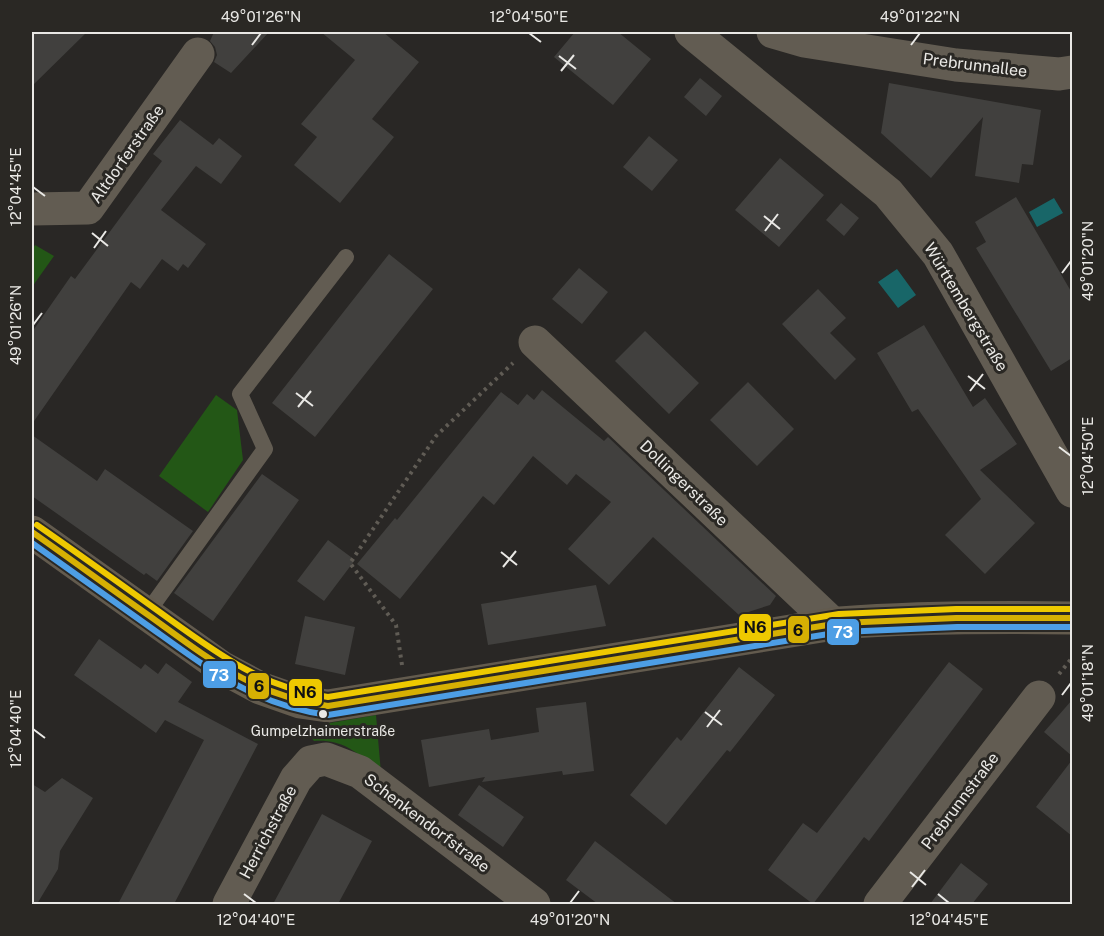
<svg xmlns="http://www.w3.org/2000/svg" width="1104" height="936" font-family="'Public Sans',sans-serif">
<rect width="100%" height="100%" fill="#292725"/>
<!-- green -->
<path fill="#235716" d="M35 245 54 256 32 287V250Z
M216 395 237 410 243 460 208 512 159 476Z
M376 715 381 773C358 754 345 739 314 741L310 736 325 732 324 724Z"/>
<!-- water -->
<path fill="#186668" d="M1054 198 1063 213 1037 227 1029 212Z
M897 269 916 295 898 308 878 282Z"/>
<!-- building -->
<path fill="#41403e" d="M32 32H87L32 86Z
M214 32H269L231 73 214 62 217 55 215 47 210 41Z
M321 32H383L419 62 372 119 394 137 340 203 294 165 317 137 301 124 355 60Z
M575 32H618L651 59 613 105 554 57Z
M700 78 722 96 706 116 684 97Z
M889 83 1041 110 1033 165 1022 164 1019 183 975 176 983 117 931 178 881 133Z
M180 120 213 145 219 138 242 156 221 184 196 166 161 210 206 244 188 268 183 264 178 271 162 259 140 289 131 282 32 424V332L71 276 75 279 162 161 153 154Z
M649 136 678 160 652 191 623 167Z
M780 158 824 195 779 247 735 210Z
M1016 197 1072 293V358L1051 371 976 248 986 242 975 222Z
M841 203 859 218 844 236 826 220Z
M389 254 433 289 315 437 272 403Z
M579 268 608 292 582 324 552 299Z
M818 289 846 318 830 333 856 359 835 380 782 324Z
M924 325 973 407 985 398 1017 444 980 470 1035 523 985 574 945 535 981 499 918 409 912 412 877 353Z
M645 331 699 383 669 414 615 361Z
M748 382 794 429 757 466 710 420Z
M542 390 604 441 608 437 776 596 770 605 739 615 653 537 609 585 568 549 611 502 576 474 567 485 533 456 494 505 483 496 400 599 357 564 395 518 397 520 501 392 518 405 527 394 534 400Z
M32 435 97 481 105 469 193 531 157 581 146 573 144 575 32 496Z
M262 474 299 500 213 621 174 593Z
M328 540 355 560 324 601 297 581Z
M596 585 606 626 488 645 481 604Z
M305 616 355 627 345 675 295 664Z
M99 639 141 669 145 664 158 674 166 663 192 682 178 702 258 744 174 904H118L204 740 165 720 156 733 74 675Z
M949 662 983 689 869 841 864 837 813 904 768 870 803 823 817 833Z
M739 667 775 695 730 752 727 750 666 825 630 795 677 737 681 741Z
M1072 700V756L1044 732Z
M586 702 594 771 563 775 562 771 482 782 485 777 429 787 421 740 489 729 491 740 539 732 536 708Z
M1072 760V836L1036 807Z
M62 778 93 798 60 851 58 869 37 904H32V784L45 792Z
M479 785 524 817 503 847 458 815Z
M322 814 372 841 338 904H273Z
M595 841 677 904H598L566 880Z
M961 863 988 884 972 904H930Z"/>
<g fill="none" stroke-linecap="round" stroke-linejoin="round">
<!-- path -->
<path stroke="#605c55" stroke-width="4" stroke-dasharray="3 4.5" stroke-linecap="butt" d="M402 665 396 625 350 563 436 436 513 363
M1059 674 1072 658"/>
<!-- lane -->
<path stroke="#625c52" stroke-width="16" d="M147 613 265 449 240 394 346 257"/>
<!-- street -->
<path stroke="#625c52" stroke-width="33" d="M691 32 888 193 938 254 1072 491
M773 32 804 41 956 65 1059 74 1072 72
M32 209 88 208 198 54
M535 342 833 624
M229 904 296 779 311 762 326 759 360 772 534 904
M880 904 1039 697"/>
<!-- secondary -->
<path stroke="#635b4e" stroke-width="33" d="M32 532 221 667 260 688 300 702 328 706 840 623C918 617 995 617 1072 618"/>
<!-- bus-1 casing -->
<g stroke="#2a2824" stroke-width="10">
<path id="bus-1" d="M32 532C72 560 111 589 151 617 209 659 255 696 328 706L840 623 956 618H1072"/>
</g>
<!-- bus-2 casing -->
<g stroke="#2a2824" stroke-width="10">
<path id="bus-2" d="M32 543C70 570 108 597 147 625 206 667 253 705 328 715L841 632 957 627H1072"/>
</g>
<!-- bus-3 casing -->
<g stroke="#2a2824" stroke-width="10">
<path id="bus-3" d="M37 525C76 552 115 580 154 608 210 648 258 687 328 697L839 614 956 609H1072"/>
</g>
<!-- bus-1 -->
<use href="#bus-1" stroke="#d6b003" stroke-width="6"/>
<!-- bus-2 -->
<use href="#bus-2" stroke="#4d9ee5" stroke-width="6"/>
<!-- bus-3 -->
<use href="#bus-3" stroke="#eec900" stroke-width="6"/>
</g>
<!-- ticks -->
<path fill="none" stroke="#e9e8e5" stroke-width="2" d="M529 33 541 42M252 45 261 33M911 45 920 33M559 56 576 69M561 71 574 55M33 187 45 196M764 216 780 229M765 231 778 214M92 233 108 246M94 248 106 231M1062 273 1071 261M33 325 42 313M968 376 985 389M970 391 983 374M296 393 313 406M298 407 311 391M1059 447 1071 456M501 552 517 565M503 567 516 551M1062 695 1071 683M705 712 722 725M707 727 720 710M33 729 45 738M910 872 926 885M912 887 925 870M244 894 256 903M938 894 949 903M570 903 579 891"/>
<!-- markers -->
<circle fill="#e9e8e5" stroke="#2a2824" stroke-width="2" cx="323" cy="714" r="5"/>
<g text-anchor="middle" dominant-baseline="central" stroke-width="6" stroke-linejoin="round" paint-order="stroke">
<!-- bus labels -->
<g font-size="14" fill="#e9e8e5" stroke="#2a2824">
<text x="323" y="731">Gumpelzhaimerstraße</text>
</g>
<!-- street labels -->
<g font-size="16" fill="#e9e8e5" stroke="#2a2824">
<text transform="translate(975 65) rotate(7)">Prebrunnallee</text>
<text transform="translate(127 154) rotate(-55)">Altdorferstraße</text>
<text transform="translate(966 307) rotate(59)">Württembergstraße</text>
<text transform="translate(684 483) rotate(44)">Dollingerstraße</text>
<text transform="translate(960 801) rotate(-53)">Prebrunnstraße</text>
<text transform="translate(427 823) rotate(37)">Schenkendorfstraße</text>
<text transform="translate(268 832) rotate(-62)">Herrichstraße</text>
</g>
</g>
<g stroke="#2a2824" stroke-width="2">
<rect x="738" y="613" width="34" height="29" rx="6" fill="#eec900"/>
<rect x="787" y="615" width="23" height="29" rx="6" fill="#d6b003"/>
<rect x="826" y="618" width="34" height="28" rx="6" fill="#4d9ee5"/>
<rect x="202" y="660" width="35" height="29" rx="6" fill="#4d9ee5"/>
<rect x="247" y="672" width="23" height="28" rx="6" fill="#d6b003"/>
<rect x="288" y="678" width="35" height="29" rx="6" fill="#eec900"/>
</g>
<g font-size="16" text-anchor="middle" font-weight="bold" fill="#fff">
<text x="843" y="638">73</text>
<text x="219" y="681">73</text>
</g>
<g font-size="16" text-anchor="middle" font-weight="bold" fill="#111">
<text x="755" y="633">N6</text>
<text x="798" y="636">6</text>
<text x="259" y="692">6</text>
<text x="305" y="698">N6</text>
</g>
<!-- border -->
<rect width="1104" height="936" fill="none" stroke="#2a2824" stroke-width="66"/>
<rect x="33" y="33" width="1038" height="870" fill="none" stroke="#e9e8e5" stroke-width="2"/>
<g font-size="15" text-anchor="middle" fill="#e9e8e5">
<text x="261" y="22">49°01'26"N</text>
<text x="529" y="22">12°04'50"E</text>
<text x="920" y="22">49°01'22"N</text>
<text transform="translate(16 187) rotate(-90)" y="5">12°04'45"E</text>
<text transform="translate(1088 261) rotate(-90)" y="5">49°01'20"N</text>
<text transform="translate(16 325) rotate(-90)" y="5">49°01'26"N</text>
<text transform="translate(1088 456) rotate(-90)" y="5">12°04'50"E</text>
<text transform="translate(1088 683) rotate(-90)" y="5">49°01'18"N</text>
<text transform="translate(16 729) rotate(-90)" y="5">12°04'40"E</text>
<text x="256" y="925">12°04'40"E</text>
<text x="570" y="925">49°01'20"N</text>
<text x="949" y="925">12°04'45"E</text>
</g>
</svg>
